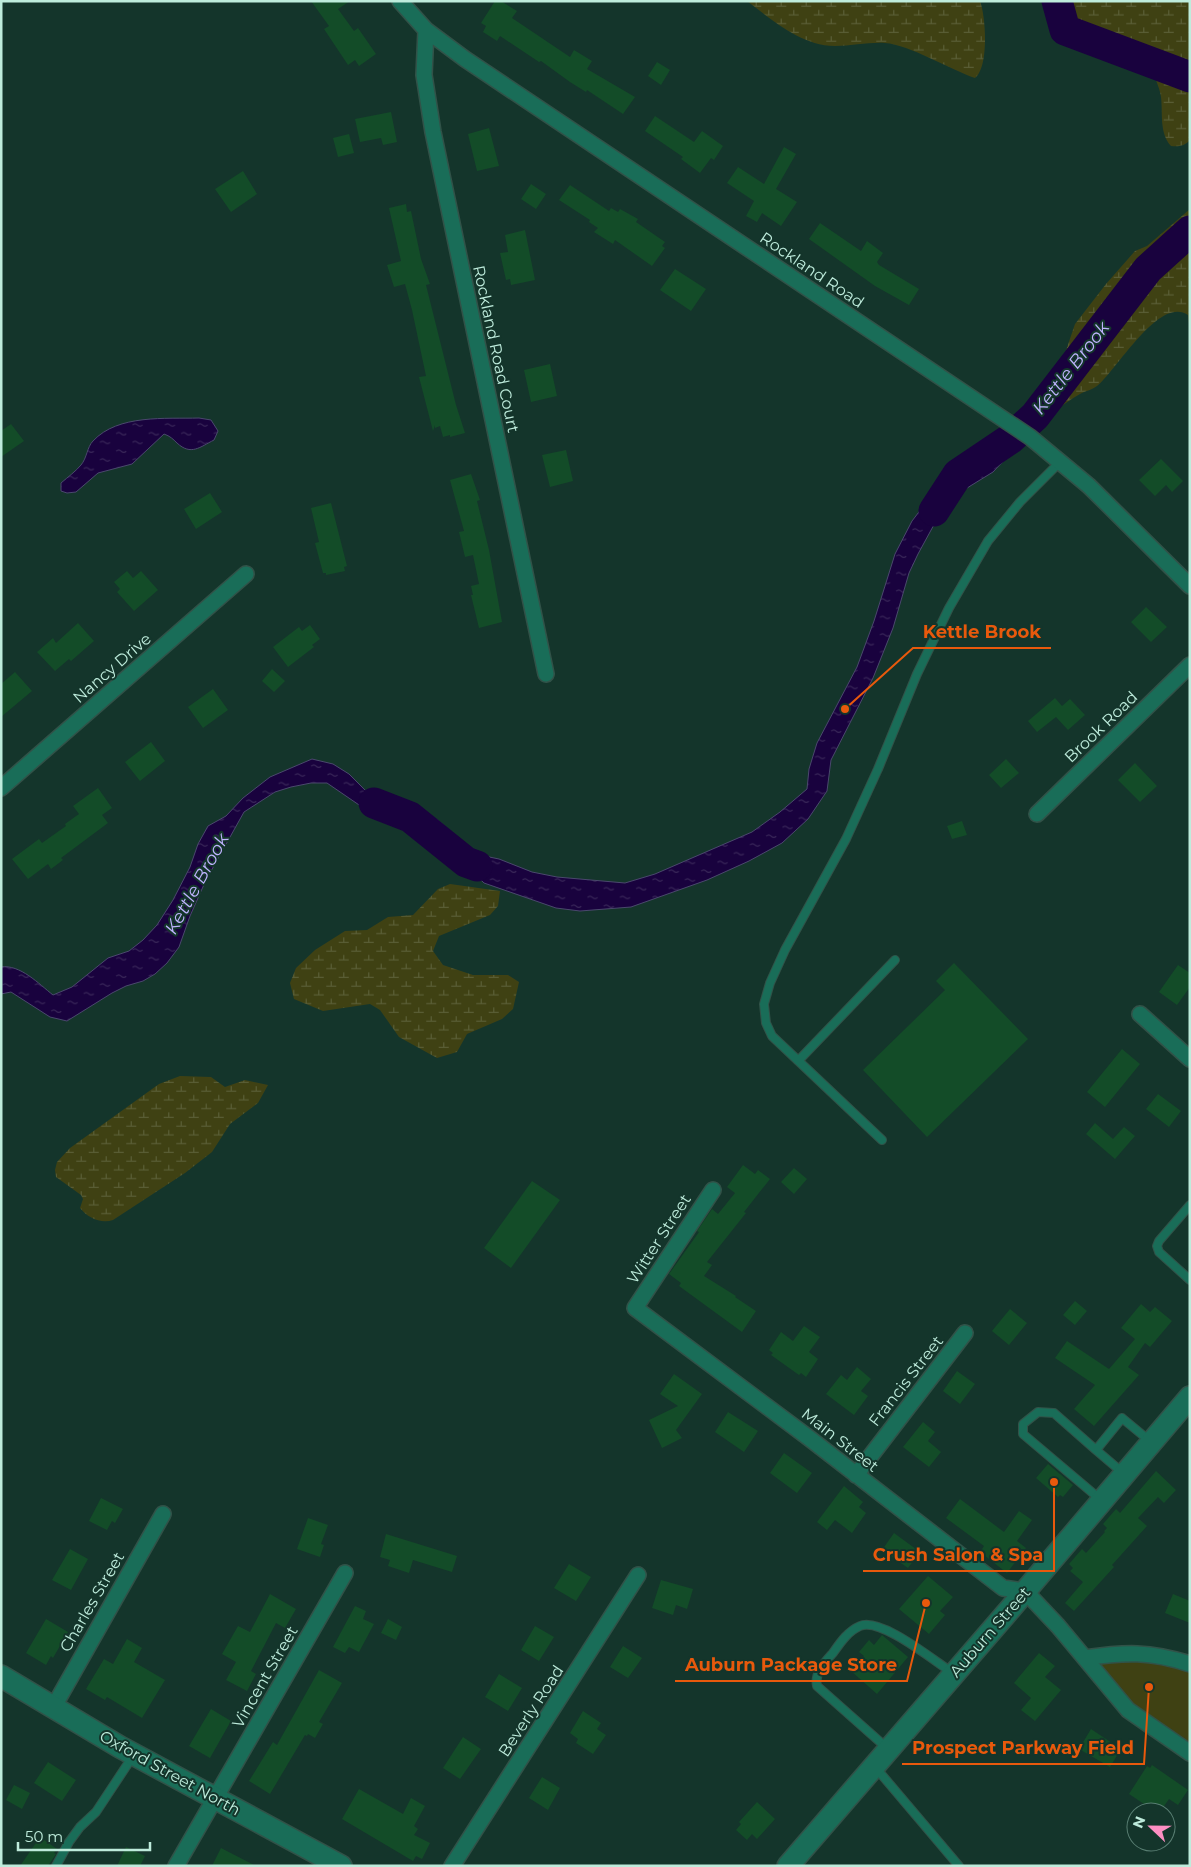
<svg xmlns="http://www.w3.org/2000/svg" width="1191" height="1867" font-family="Montserrat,sans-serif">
<defs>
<pattern id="wetland-marsh" width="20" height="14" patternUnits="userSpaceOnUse" patternTransform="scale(1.25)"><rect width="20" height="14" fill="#3f4113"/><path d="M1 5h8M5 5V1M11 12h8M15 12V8" fill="none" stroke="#595d35"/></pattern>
<pattern id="water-ripples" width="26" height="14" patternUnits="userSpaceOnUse" patternTransform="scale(1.25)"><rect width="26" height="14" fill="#19023e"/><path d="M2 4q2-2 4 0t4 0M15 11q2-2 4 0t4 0" fill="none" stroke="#392759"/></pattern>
</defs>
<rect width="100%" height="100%" fill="#14352b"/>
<!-- wetland -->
<path fill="url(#wetland-marsh)" d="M747 1H980C986 17 989 67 975 78 949 69 910 45 885 43 869 42 852 46 835 46 800 45 774 21 747 1Z
M1050 1H1190V140C1185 146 1178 147 1171 146 1159 133 1163 113 1161 97 1160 89 1156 81 1154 74L1140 72 1122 63 1102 50 1060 40Z
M1190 209V332L1188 315C1159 295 1117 370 1097 386 1092 390 1085 391 1080 394 1071 399 1062 406 1054 411L1040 400 1052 390 1055 383 1075 324 1106 284 1135 251 1147 246Z
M450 884 500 891 498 906 490 915 439 936 433 951 443 965 473 975H508L519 982 513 1009 502 1019 467 1034 457 1052 437 1058 399 1037 380 1010 370 1004 323 1011 294 999 290 983 296 968 315 950 345 931 367 930 388 917 413 915 438 889Z
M180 1076 211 1077 225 1087 245 1080 268 1085 258 1103 230 1124 212 1152 185 1173 113 1220C101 1224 88 1218 80 1208L83 1199 81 1195 56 1177 55 1170 57 1162 70 1148 159 1084Z"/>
<!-- park -->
<path fill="#3f4113" d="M1085 1658 1190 1664V1751L1128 1710Z"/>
<!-- water -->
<path fill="url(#water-ripples)" stroke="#4a486d" d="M1040 400 1054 411 1040 422 993 472 967 488 942 510 918 554 909 573 893 628 873 678 831 760 827 791 808 819 782 843 749 861 707 880 631 907 580 911 556 908 484 883 422 822 362 807 327 783H311L291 787 275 792 244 812 206 880 190 916 179 947 167 963 155 974 143 981 126 986 112 993 67 1021 50 1017 11 992 1 994V967C20 964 39 984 53 995L72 987 108 958 129 951 143 940 157 925 173 900 190 867 198 844 208 826 226 816 243 798 270 777 312 759 333 764 349 774 376 801 397 802 426 812 440 822 475 854 499 859 532 872 557 877 625 883 655 874 752 832 780 812 807 789 809 769 817 743 857 667 874 621 895 554 912 521 925 504 953 477 1003 444 1027 420Z
M199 418 211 420 218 431 214 440C200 447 191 456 177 443 173 439 170 436 164 434L132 464 98 473 76 492 67 493 61 491V483C68 477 76 471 81 465 87 458 87 447 93 441 118 414 166 419 199 418Z"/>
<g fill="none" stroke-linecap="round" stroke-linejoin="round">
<!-- river -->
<path stroke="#19023e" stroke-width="31" d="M1057 1 1065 30 1190 77
M934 511 958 474 1010 439 1035 416 1148 269 1190 231
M374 803 410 817 466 862 477 866"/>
</g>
<!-- building -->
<path fill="#134c28" d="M311 1H350L338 9 354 31 358 28 376 54 359 66 355 60 348 65 324 29 329 26Z
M495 1H501L517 11 512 18 570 57 574 50 592 61 587 69 635 97 623 114 587 90 586 92 570 82 541 61 539 62 500 36 497 41 483 32 486 26 481 23Z
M657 62 670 70 661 85 648 76Z
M391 112 397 142 383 145 381 138 360 142 355 119Z
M655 116 694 142 702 131 723 146 714 160 711 158 700 173 681 159 683 157 645 131Z
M489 128 499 166 477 171 468 134Z
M349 134 354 153 338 157 333 138Z
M784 147 796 154 776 189 797 202 781 226 762 213 765 208 757 222 746 216 754 201 727 183 738 167 764 184Z
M243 171 257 194 231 212 215 189Z
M531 184 546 194 536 209 521 199Z
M570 185 609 211 611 208 618 212 620 209 638 219 636 222 665 242 662 246 665 248 652 266 615 240 613 244 594 232 598 228 589 222 590 220 559 200Z
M406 204 407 212 411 211 421 259 430 284 426 285 456 405 465 433 450 437V435L443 437 440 426 435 428V425L433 431 419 377 426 376 412 310 405 284 394 287 387 265 401 261 389 208Z
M820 223 861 251 867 241 883 253 877 262 879 265 919 289 909 305 875 286 809 239Z
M525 230 535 280 511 285 510 279 506 280 500 253 508 252 505 235Z
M675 269 706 289 691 311 660 290Z
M550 364 557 396 531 402 524 370Z
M11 424 24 441 1 457V431Z
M566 450 573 481 550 487 542 455Z
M1161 459 1183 481 1172 492 1166 485 1155 496 1139 480Z
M471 474 480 500 477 501 489 550 502 622 479 628 471 595H473L471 586 479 584 473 555 465 557 459 532 464 531 450 480Z
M210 493 222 512 196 529 184 509Z
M331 503 347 566 344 567 345 571 326 575V573H323L315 543 319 542 311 508Z
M127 571 133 578 141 571 158 590 134 611 117 592 120 589 114 582Z
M1146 607 1167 627 1151 642 1131 622Z
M78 623 94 641 71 661 69 659 55 671 37 652 53 638 56 643Z
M310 625 320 639 312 645 314 647 288 667 273 647 299 627 302 631Z
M272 669 285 681 274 692 262 681Z
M15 672 32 691 1 717V684Z
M213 689 228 710 203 728 188 707Z
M1055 698 1062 706 1070 699 1085 715 1068 730 1056 717 1037 732 1028 721Z
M151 742 165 761 140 781 125 762Z
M1006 759 1019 773 1001 788 989 775Z
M1135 763 1157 786 1140 802 1118 780Z
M98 788 112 808 102 815 108 823 61 858 63 860 51 869 48 864 28 879 12 859 39 839 42 843 66 826 65 824 79 814 73 806Z
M962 821 967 835 952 839 947 826Z
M954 963 1028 1039 927 1137 863 1070 945 990 936 981Z
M1178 965 1190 973V987L1177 1005 1159 992Z
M1122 1049 1140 1064 1105 1107 1087 1092Z
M1158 1094 1181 1111 1169 1127 1146 1109Z
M1095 1123 1113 1139 1124 1127 1135 1136 1115 1159 1086 1134Z
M743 1165 755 1174 758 1170 770 1179 744 1212 746 1213 707 1262 712 1265 704 1276 736 1296 735 1297 756 1311 742 1332 679 1286 681 1283 669 1274 699 1232 697 1231 712 1209 718 1214 735 1193 727 1187Z
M794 1168 807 1179 794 1194 781 1182Z
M532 1181 560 1200 511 1268 484 1248Z
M1075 1301 1087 1311 1075 1325 1063 1315Z
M1141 1304 1150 1312 1155 1307 1172 1321 1150 1347 1145 1343 1128 1367 1139 1375 1094 1426 1074 1409 1095 1385 1055 1358 1067 1341 1109 1369 1135 1339 1121 1328Z
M1010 1309 1027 1323 1009 1345 992 1331Z
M804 1326 820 1337 809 1352 818 1359 806 1377 801 1373 799 1375 771 1355 773 1353 769 1350 781 1332 793 1341Z
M857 1367 871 1379 861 1391 868 1396 854 1415 826 1394 841 1375 847 1380Z
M957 1371 975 1384 960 1404 943 1391Z
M674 1374 702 1394 676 1430 682 1438 662 1448 649 1420 678 1406 660 1394Z
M728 1412 758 1431 744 1452 715 1432Z
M923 1422 935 1432 928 1441 941 1452 929 1467 903 1447Z
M784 1453 812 1473 797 1493 770 1473Z
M1048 1464 1073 1485 1063 1497 1060 1495 1058 1497 1036 1478Z
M1156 1471 1176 1490 1164 1503 1158 1497 1138 1518 1147 1526 1112 1565 1114 1567 1074 1611 1065 1603 1083 1582 1070 1571 1073 1568 1069 1564 1082 1549 1086 1553 1105 1532 1104 1531 1107 1528 1103 1524 1116 1509 1120 1513Z
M844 1486 863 1502 859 1507 866 1513 852 1533 835 1520 827 1530 817 1522Z
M101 1498 123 1509 115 1523 112 1521 107 1530 89 1521Z
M960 1499 1004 1532 1019 1511 1032 1520 1017 1541 1026 1548 1007 1573 980 1552 984 1546 946 1518Z
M308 1518 328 1525 321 1544 324 1545 320 1557 297 1549Z
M894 1533 920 1552 908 1568 882 1550Z
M386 1534 457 1556 452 1572 413 1560 409 1573 388 1566 390 1560 380 1557Z
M70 1549 88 1559 71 1590 52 1580Z
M569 1564 591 1577 576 1601 554 1588Z
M928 1576 953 1597 940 1611 945 1615 929 1634 899 1609Z
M661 1580 693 1589 687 1609 676 1605 673 1615 652 1608Z
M270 1594 296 1609 285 1628 276 1623 251 1671 256 1674 247 1691 226 1680 236 1662 222 1654 238 1626 250 1632Z
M1173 1594 1190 1601V1623L1165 1613Z
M355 1606 366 1611 363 1619 374 1624 359 1652 349 1647 345 1653 333 1647Z
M46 1619 68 1632 53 1658 51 1656 46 1665 26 1653Z
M388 1619 402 1627 396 1640 381 1633Z
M535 1626 554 1637 539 1661 521 1650Z
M882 1635 908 1657 877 1694 851 1671 864 1656 859 1652 869 1640 874 1645Z
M127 1639 142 1648 134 1662 165 1680 142 1718 107 1697 105 1700 86 1689 104 1659 113 1664Z
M623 1646 642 1658 628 1678 610 1667Z
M1039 1653 1055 1666 1045 1677 1061 1690 1035 1721 1021 1710 1031 1698 1014 1683Z
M319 1670 342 1683 319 1722 323 1724 315 1738 308 1734 307 1736 305 1735 270 1794 249 1781 273 1742 277 1745Z
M499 1674 522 1688 508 1711 485 1697Z
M211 1709 231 1721 210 1758 189 1746Z
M583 1711 601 1723 597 1729 606 1735 593 1754 576 1743 578 1739 570 1733Z
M1091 1729 1121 1749 1110 1767 1079 1749Z
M463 1737 481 1749 460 1779 443 1768Z
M48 1762 76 1780 62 1801 34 1783Z
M1152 1765 1188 1790 1178 1805 1169 1799 1160 1812H1156L1129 1794 1147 1766 1150 1768Z
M542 1777 560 1788 548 1810 529 1798Z
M14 1785 30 1793 22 1809 6 1800Z
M359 1789 403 1814 411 1798 425 1806 414 1826 418 1829 414 1835 430 1843 422 1859 416 1856 413 1861 342 1819Z
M757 1802 775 1819 757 1839 752 1834 747 1840 736 1830 741 1824 739 1822Z
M40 1837 57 1849 54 1853 56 1854 48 1866H20Z
M126 1847 145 1856 140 1866H117Z
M221 1848 256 1866H212Z"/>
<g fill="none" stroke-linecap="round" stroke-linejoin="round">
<!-- service casing -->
<g stroke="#315248" stroke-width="10">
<path id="service" d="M799 1060 895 960
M882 1140 772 1036 766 1023 764 1004 770 983 785 950 846 839 878 769 917 674 949 608 988 541 1020 502 1061 461
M1190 1205 1159 1241 1157 1246 1159 1252 1190 1280
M1096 1450 1123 1473
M1101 1500 1023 1434V1424L1038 1412 1054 1413 1096 1450 1122 1418 1151 1442
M888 1749 817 1686C814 1673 825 1662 833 1653 840 1643 848 1631 860 1626 881 1617 934 1661 953 1673
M876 1768 959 1866
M56 1866 69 1842 80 1827 96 1812 133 1756"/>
</g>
<!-- minor casing -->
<g stroke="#315248" stroke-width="18">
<path id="minor" d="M400 1 426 30 465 59 1030 437 1089 486 1190 586
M426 30 424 75 433 132 546 674
M1 788 246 574
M1037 814 1190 665
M1140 1014 1190 1059
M713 1190 635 1308 809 1438 1003 1588 1025 1591 1058 1626 1128 1710 1190 1753
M856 1475 965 1333
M1085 1658C1125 1652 1150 1651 1190 1664
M53 1708 163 1514
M176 1866 345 1573
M452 1866 638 1575"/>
</g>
<!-- secondary casing -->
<g stroke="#315248" stroke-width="24">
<path id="secondary" d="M1 1676 120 1747 341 1866
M788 1866 1011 1608 1190 1397"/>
</g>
<!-- service -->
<use href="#service" stroke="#196d58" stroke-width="8"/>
<!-- minor -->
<use href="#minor" stroke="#196d58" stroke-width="15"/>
<!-- secondary -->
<use href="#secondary" stroke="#196d58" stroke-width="21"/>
</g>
<g text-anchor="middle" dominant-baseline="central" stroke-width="4" stroke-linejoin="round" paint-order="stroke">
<!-- street labels -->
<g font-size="16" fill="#beecdc" stroke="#14352b">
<text transform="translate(812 270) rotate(34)">Rockland Road</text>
<text transform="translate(496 349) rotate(78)">Rockland Road Court</text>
<text transform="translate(112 668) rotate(-41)">Nancy Drive</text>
<text transform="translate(1101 727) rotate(-44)">Brook Road</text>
<text transform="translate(659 1239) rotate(-57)">Witter Street</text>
<text transform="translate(906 1381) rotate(-52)">Francis Street</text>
<text transform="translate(840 1440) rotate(38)">Main Street</text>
<text transform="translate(92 1602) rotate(-60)">Charles Street</text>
<text transform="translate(990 1632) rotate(-49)">Auburn Street</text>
<text transform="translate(265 1677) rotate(-60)">Vincent Street</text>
<text transform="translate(531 1711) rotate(-57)">Beverly Road</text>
<text transform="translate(170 1773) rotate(29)">Oxford Street North</text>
</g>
<!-- water labels -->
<g font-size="18" font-style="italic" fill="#bfb3fe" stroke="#14352b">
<text transform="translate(1071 368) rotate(-52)">Kettle Brook</text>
<text transform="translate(197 884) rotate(-61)">Kettle Brook</text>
</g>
</g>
<!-- callouts -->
<path fill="none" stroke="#e8590c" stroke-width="2" d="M845 709L913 648H1051M1054 1482L1054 1571H863M926 1603L907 1681H675M1149 1687L1144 1764H902"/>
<g fill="#e8590c" stroke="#14352b" stroke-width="2">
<circle cx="845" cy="709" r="5"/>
<circle cx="1054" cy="1482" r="5"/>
<circle cx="926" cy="1603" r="5"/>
<circle cx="1149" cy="1687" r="5"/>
</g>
<g font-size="18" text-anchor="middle" font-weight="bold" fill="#e8590c" stroke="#14352b" stroke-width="4" stroke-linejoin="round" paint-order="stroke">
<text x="982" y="638">Kettle Brook</text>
<text x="958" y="1561">Crush Salon &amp; Spa</text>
<text x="791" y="1671">Auburn Package Store</text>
<text x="1023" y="1754">Prospect Parkway Field</text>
</g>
<!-- border -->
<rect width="1191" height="1867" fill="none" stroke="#beecdc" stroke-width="5"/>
<!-- north arrow -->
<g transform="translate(1151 1827) rotate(292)"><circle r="24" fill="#14352b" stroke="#587e72"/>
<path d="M0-4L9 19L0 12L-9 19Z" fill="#fc8fc2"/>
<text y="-8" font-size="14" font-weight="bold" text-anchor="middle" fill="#beecdc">N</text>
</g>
<!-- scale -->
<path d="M18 1842v8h132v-8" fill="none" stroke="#beecdc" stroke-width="2.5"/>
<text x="25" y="1842" font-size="15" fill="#beecdc" stroke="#14352b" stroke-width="4" paint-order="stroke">50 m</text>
</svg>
